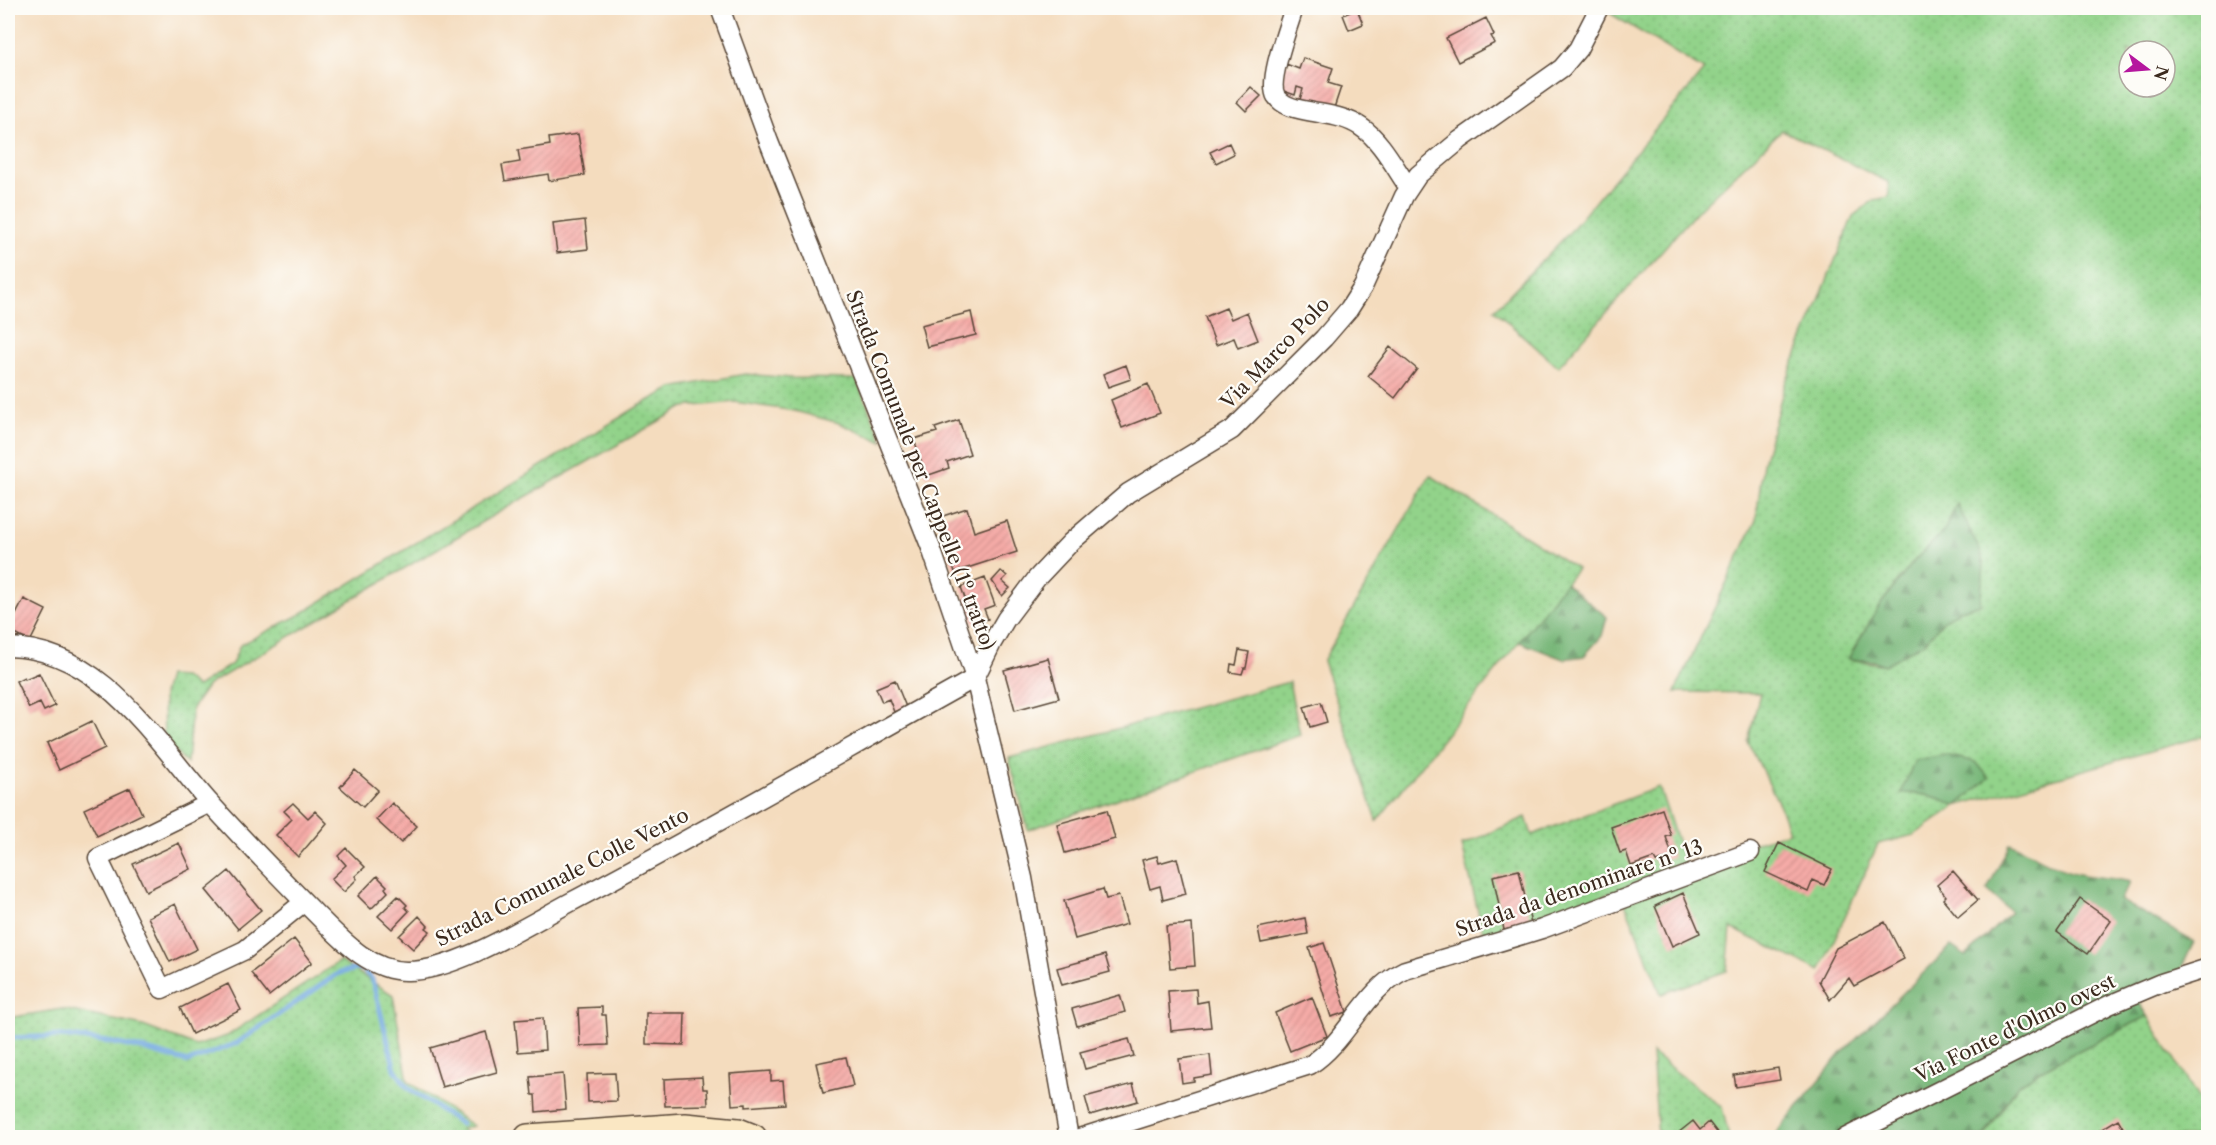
<svg xmlns="http://www.w3.org/2000/svg" width="2216" height="1145" font-family="'Libre Caslon Text',serif">
<defs>
<pattern id="grass-dots" width="8" height="8" patternUnits="userSpaceOnUse" patternTransform="scale(1.5)"><rect width="8" height="8" fill="#92d38a"/><path d="M2 2h.1M6 6h.1" fill="none" stroke="#7fb577" stroke-width="1.8" stroke-linecap="round"/></pattern>
<pattern id="forest-firs" width="22" height="20" patternUnits="userSpaceOnUse" patternTransform="scale(1.5)"><rect width="22" height="20" fill="#75b576"/><path d="M5 1l3.5 6h-7zM16 11l3.5 6h-7z" fill="#619360"/></pattern>
<pattern id="building-hatch" width="6" height="6" patternUnits="userSpaceOnUse" patternTransform="scale(1.5)"><rect width="6" height="6" fill="#f5aba7"/><path d="M-1 1l2-2M0 6l6-6M5 7l2-2" fill="none" stroke="#d3938f"/></pattern>
</defs>
<rect width="100%" height="100%" fill="#fdfcf7"/>
<filter id="ink" filterUnits="userSpaceOnUse"><feTurbulence type="fractalNoise" baseFrequency=".0167" numOctaves="2"/><feDisplacementMap in="SourceGraphic" scale="12" xChannelSelector="R" yChannelSelector="G"/><feConvolveMatrix kernelMatrix="1 2 1 2 8 2 1 2 1" color-interpolation-filters="sRGB"/></filter>
<filter id="wash" filterUnits="userSpaceOnUse"><feTurbulence type="fractalNoise" baseFrequency=".008" numOctaves="4" result="noise"/><feDisplacementMap in="SourceGraphic" scale="24" xChannelSelector="R" yChannelSelector="G"/><feGaussianBlur stdDeviation="1.35" result="paint"/><feColorMatrix in="noise" values="0 0 0 0 0 0 0 0 0 0 0 0 0 0 0 0 0 1.4 0 .05"/><feComposite in="paint" operator="in"/></filter>
<g filter="url(#wash)">
<rect width="100%" height="100%" fill="#f4dcbe"/>
<!-- grass -->
<path fill="url(#grass-dots)" stroke="#667e54" stroke-width="1.5" fill-rule="evenodd" d="M1608 8H2208V735L1956 806 1914 835 1878 844 1820 971 1731 928 1727 971 1661 994 1625 903 1748 845 1789 832 1780 806 1748 742 1760 693 1675 692 1756 520 1763 463 1785 384 1853 216 1874 200 1889 197 1888 182 1782 130 1699 209 1558 367 1494 310 1569 233 1704 70 1606 11ZM2129 51H2165V87H2129ZM1957 504 1967 526 1979 604 1960 610 1944 620 1925 642 1885 665 1848 659 1880 605 1915 560 1944 531ZM1989 778 1956 806C1938 796 1922 793 1901 793Z
M745 374 791 378 856 379 883 442 839 423 795 411 735 402 684 407 494 515 208 685 192 708 187 763 164 741 163 694 168 676 184 677 197 687 232 664 240 645 299 615 637 407 672 388Z
M1430 475 1577 569 1377 821 1323 661Z
M1289 682 1300 735 1028 830 1009 758Z
M1659 787 1685 864 1485 941 1462 845 1526 817 1532 835Z
M340 961 393 995 408 1081 473 1126 461 1129 471 1137H8V1018L62 1009 143 1026 196 1046 227 1036Z
M2148 1016 2208 1114V1132L2204 1137 1983 1138 2018 1085 2052 1064Z
M1652 1053 1722 1107 1729 1137H1658Z"/>
<!-- forest -->
<path fill="url(#forest-firs)" stroke="#58704a" stroke-width="1.5" d="M1957 504 1980 551 1984 565 1980 604 1960 610 1944 620 1925 642 1885 665 1874 661 1848 659 1880 605 1915 560 1944 531Z
M1565 583 1607 617 1602 636 1584 656 1563 659 1519 642Z
M1946 755 1976 762 1989 778 1956 806C1938 796 1922 793 1901 793L1915 760Z
M2010 843C2032 854 2055 869 2079 874 2096 878 2113 877 2130 882L2120 900 2194 942 2172 987 2136 997 2148 1016 2052 1064 2018 1085 1983 1137H1911L1908 1133 1901 1138H1772L1841 1054 1951 946 1966 956 2011 912 1987 890Z"/>
<g fill="none" stroke-linecap="round" stroke-linejoin="round">
<!-- stream -->
<path stroke="#72a9e1" stroke-width="5" d="M8 1038 63 1036 109 1042 147 1050 188 1062 237 1043 339 973 361 968 372 979 395 1069 408 1088 461 1124"/>
</g>
<g id="blocks">
<!-- building -->
<path fill="url(#building-hatch)" d="M1357 9 1363 24 1349 30 1343 15Z
M1486 18 1494 35 1491 36 1495 43 1458 62 1446 38Z
M1303 58 1333 68 1328 83 1341 87 1332 114 1299 103 1303 89 1297 87 1295 95 1278 89 1286 64 1299 69Z
M1251 87 1261 96 1246 111 1237 102Z
M578 134 585 175 549 181 548 174 505 181 502 165 520 162 518 150 550 145 549 138Z
M1229 143 1234 154 1216 163 1210 152Z
M585 220 588 249 557 253 553 224Z
M1226 308 1231 319 1247 312 1258 340 1238 348 1234 338 1216 345 1205 317Z
M971 312 976 335 927 347 921 325Z
M1390 347 1417 369 1395 398 1368 376Z
M1126 365 1131 379 1108 387 1103 374Z
M1148 384 1160 413 1122 428 1111 400Z
M959 420 970 454 947 462 949 468 926 476 914 439 937 432 935 428Z
M967 508 974 532 1007 521 1017 552 955 572 937 518Z
M1001 571 1007 576 1002 581 1010 588 1002 596 992 581Z
M985 578 995 605 984 609 988 619 974 624 961 587Z
M24 599 46 610 30 642 8 630Z
M1239 650 1249 652 1246 668H1244L1242 674 1230 672 1231 664 1236 665Z
M1048 658 1059 698 1015 710 1004 670Z
M39 673 55 706 44 711 40 703 29 708 16 681 24 677 25 679Z
M895 680 906 707 894 712 889 699 882 702 876 688Z
M1321 702 1327 722 1310 727 1304 707Z
M92 721 105 748 59 770 47 743Z
M355 770 378 790 363 807 340 787Z
M130 788 142 814 97 836 84 809Z
M293 803 308 818 315 811 327 823 298 857 276 835 292 819 284 811Z
M392 803 417 826 401 843 376 820Z
M1662 809 1671 835 1666 837 1673 857 1656 862 1654 858 1631 866 1626 851 1620 853 1611 827Z
M1107 810 1115 839 1065 853 1057 824Z
M179 843 191 869 146 891 133 864Z
M1779 843 1832 869 1824 885 1813 880 1808 892 1765 872Z
M346 848 365 867 355 876 357 879 344 892 331 879 346 865 338 856Z
M1157 856 1159 863 1177 858 1186 894 1163 900 1160 886 1150 889 1142 860Z
M1519 870 1531 924 1504 930 1493 876Z
M229 871 261 910 238 929 206 890Z
M1953 871 1978 900 1958 917 1943 899 1946 896 1937 885Z
M377 876 387 886 385 888 388 892 371 909 358 896Z
M1103 889 1106 899 1119 896 1127 924 1075 939 1064 901Z
M1683 893 1700 933 1672 946 1655 906Z
M398 896 407 905 405 907 409 911 392 929 378 916Z
M2080 899 2111 921 2088 954 2057 932Z
M175 904 197 949 170 962 148 917Z
M419 916 428 926 426 928 430 931 413 949 399 936Z
M1305 918 1308 934 1261 943 1258 928Z
M1885 922 1904 959 1854 986 1849 978 1830 1000 1819 981 1836 948Z
M1192 924 1195 966 1170 968 1166 926Z
M294 939 312 962 269 996 251 973Z
M1324 943 1347 1012 1331 1017 1309 948Z
M1105 955 1110 972 1062 985 1057 968Z
M228 984 241 1010 192 1034 180 1008Z
M1196 989 1197 1003 1208 1001 1211 1027 1171 1031 1168 991Z
M1120 995 1125 1012 1077 1026 1072 1009Z
M1312 997 1327 1036 1290 1051 1275 1013Z
M602 1007V1015H606L608 1045 580 1046 578 1008Z
M646 1013H685L684 1045 646 1044Z
M543 1018 545 1050 518 1052 515 1020Z
M486 1032 497 1072 442 1087 430 1048Z
M1129 1039 1134 1056 1085 1069 1080 1052Z
M1210 1055 1212 1075 1194 1078V1081L1182 1083 1179 1059Z
M846 1057 853 1086 823 1093 816 1063Z
M1778 1068 1780 1080 1736 1087 1734 1075Z
M771 1071V1081L783 1080 785 1104 746 1107V1104L732 1105 730 1074Z
M615 1073 617 1101 588 1102 587 1074Z
M563 1074 566 1109 536 1112 535 1095H532L530 1077Z
M702 1077 703 1089H707L708 1105 665 1106 664 1079Z
M1133 1084 1138 1101 1090 1115 1085 1097Z
M2118 1119 2129 1138H2098L2102 1134 2100 1130Z
M1693 1121 1700 1130 1709 1122 1719 1135 1716 1138H1682L1678 1133Z"/>
</g>
</g>
<g filter="url(#ink)">
<use href="#blocks" fill-opacity="0" stroke="#574536" stroke-width="1.5"/>
<g fill="none" stroke-linecap="round" stroke-linejoin="round">
<!-- street casing -->
<g stroke="#574536" stroke-width="21">
<path id="street" d="M720 8 769 142 931 548 975 678 1023 878 1069 1138
M1294 8C1289 25 1267 81 1276 96 1284 108 1300 109 1313 112 1329 115 1347 117 1361 127 1381 140 1395 168 1409 188
M8 647C101 648 155 741 210 803 244 841 280 877 316 914 340 938 370 972 408 971 455 971 526 926 569 903 706 831 840 753 975 678L992 643 1006 619 1037 578 1071 542 1128 493 1232 430 1324 338 1349 309 1363 287 1404 196 1418 175 1460 140 1562 68 1578 49 1599 8
M210 803 98 858 162 989 245 950 304 902
M1079 1138 1310 1065C1349 1040 1363 990 1405 970L1542 929 1750 852
M1845 1138 2109 1005 2161 983 2208 968"/>
</g>
<!-- secondary casing -->
<g stroke="#574536" stroke-width="30">
<path id="secondary" d="M528 1138 685 1127 738 1132 753 1138"/>
</g>
<!-- street -->
<use href="#street" stroke="#fff" stroke-width="18"/>
<!-- secondary -->
<use href="#secondary" stroke="#fae7c3" stroke-width="27"/>
</g>
</g>
<g text-anchor="middle" dominant-baseline="central" stroke-width="4.5" stroke-linejoin="round" paint-order="stroke">
<!-- street labels -->
<g font-size="20" fill="#3b2a1e" stroke="#fdfcf7">
<text transform="translate(1275 353) rotate(-46)">Via Marco Polo</text>
<text transform="translate(921 470) rotate(69)">Strada Comunale per Cappelle (1º tratto)</text>
<text transform="translate(562 877) rotate(-27)">Strada Comunale Colle Vento</text>
<text transform="translate(1579 888) rotate(-19)">Strada da denominare nº 13</text>
<text transform="translate(2015 1028) rotate(-26)">Via Fonte d'Olmo ovest</text>
</g>
</g>
<!-- margin -->
<rect width="2216" height="1145" fill="none" stroke="#fdfcf7" stroke-width="30"/>
<!-- north arrow -->
<g transform="translate(2147 69) rotate(106)"><circle r="28" fill="#fdfcf7" stroke="#afa8a0" stroke-width="1.5"/>
<path d="M0-4.5L10 22L0 15L-10 22Z" fill="#b5179e"/>
<text y="-9" font-size="16" font-weight="bold" text-anchor="middle" fill="#3b2a1e">N</text>
</g>
</svg>
